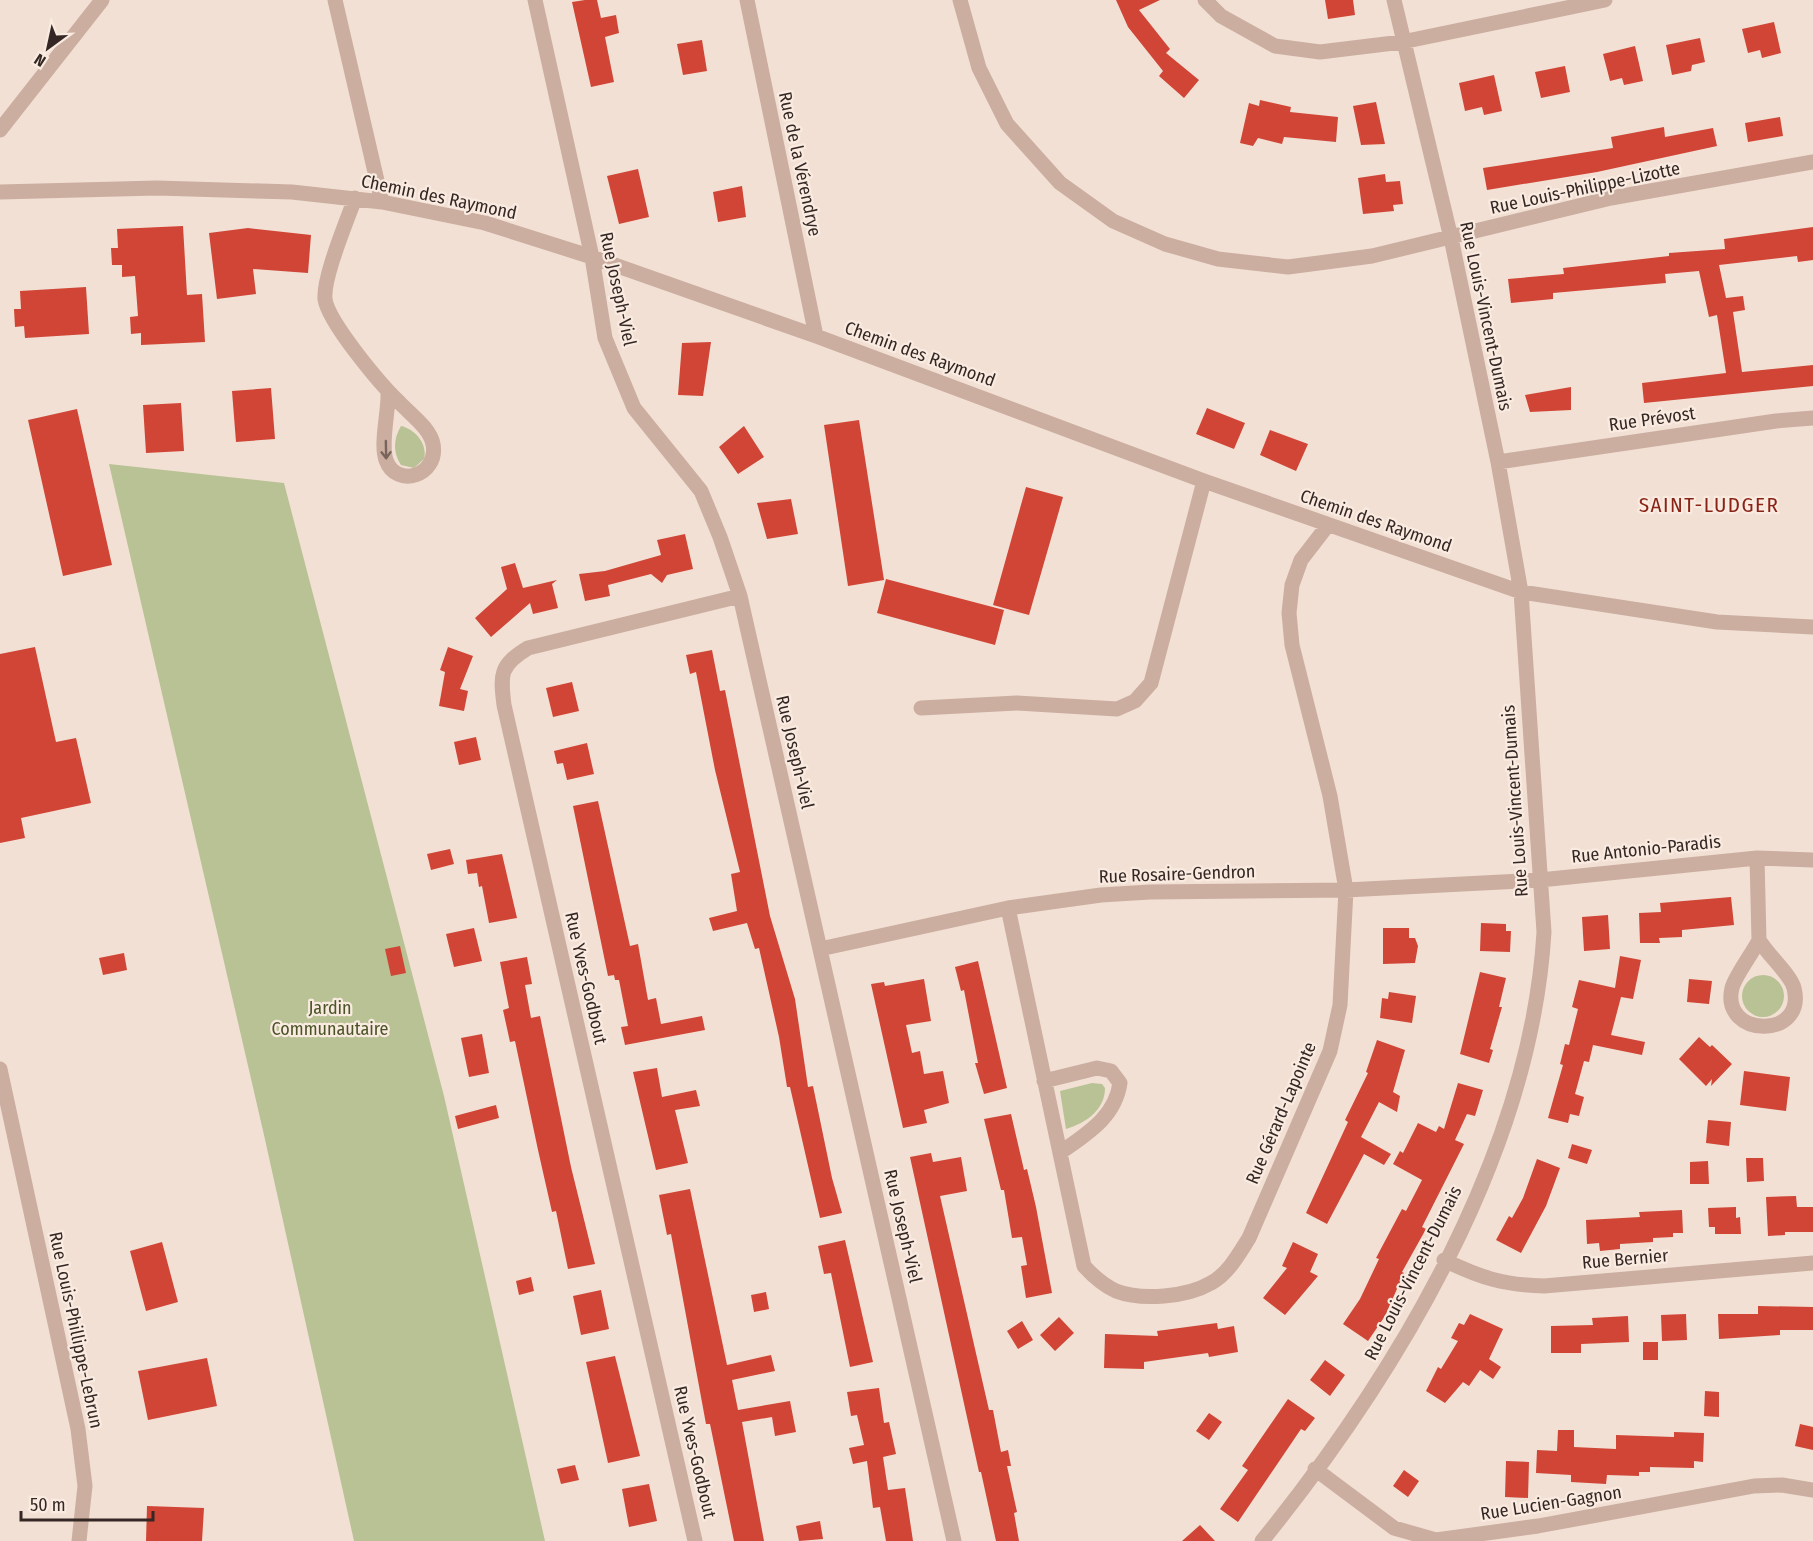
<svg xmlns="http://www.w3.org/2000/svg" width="1813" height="1541" font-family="'Fira Sans Condensed',sans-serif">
<rect width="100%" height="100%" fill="#f2e0d5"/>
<!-- green -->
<path fill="#b9c294" d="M401 426C415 429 428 444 424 459L414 468 401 465C393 453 393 439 401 426Z
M109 464 284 483 444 1096 545 1541H354L264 1135Z
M1742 996a21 21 0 1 1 42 0a21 21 0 1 1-42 0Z
M1092 1083 1102 1084 1105 1088C1105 1110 1086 1123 1066 1129L1060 1091Z"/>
<!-- building -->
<path fill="#d04535" d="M585 0H597L601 18 616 15 619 33 605 37 614 82 591 87 572 2Z
M1116 0H1160L1139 10 1170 49 1166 53 1199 80 1184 98 1159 76 1163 71 1128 27Z
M1325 0H1353L1355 15 1328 19Z
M1774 22 1781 53 1762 58 1760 50 1748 53 1742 29Z
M1700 38 1705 62 1692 65 1691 71 1672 75 1666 45Z
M702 40 707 71 683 75 677 44Z
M1635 46 1643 81 1624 85 1622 78 1610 81 1603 54Z
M1565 66 1570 92 1541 98 1535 72Z
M1494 75 1502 111 1484 115 1482 107 1465 111 1459 83Z
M1260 100 1291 107 1290 112 1338 117 1336 142 1284 137 1282 144 1258 138 1253 146 1240 143 1249 103 1259 106Z
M1376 102 1385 144 1361 145 1353 106Z
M1780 117 1783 136 1748 142 1745 123Z
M1664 127 1665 137 1713 128 1717 146 1597 172 1487 190 1483 168 1613 148 1611 137Z
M638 169 649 217 619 224 607 176Z
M1385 174 1386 182 1400 181 1403 204 1393 205 1394 211 1363 214 1358 178Z
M742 186 746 217 718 222 713 192Z
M183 226 187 295 202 294 205 342 141 345V333L131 334 130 317 138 316 135 276 122 277V265H112L111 248H118L117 229Z
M1813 227V260L1798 262 1797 256 1719 265 1726 298 1743 296 1745 310 1733 312 1742 372 1813 365V386L1644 403 1642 383 1726 373 1717 315 1709 317 1699 271 1665 274 1666 283 1553 293V299L1511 303 1508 279 1564 274 1563 268 1669 256V253L1725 249 1724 239Z
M248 228 311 235 308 273 253 269 256 294 217 299 209 233Z
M86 287 89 334 25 338 24 326 15 327 14 309H21L20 291Z
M711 342 703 396 678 395 682 343Z
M1571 387V410L1530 412 1525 395Z
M271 388 275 439 236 442 232 391Z
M181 403 184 451 146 453 143 405Z
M1207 408 1245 423 1234 449 1196 434Z
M77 409 112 565 63 576 28 420Z
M859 420 884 580 848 586 824 425Z
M744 426 764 457 738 474 719 447Z
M1270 430 1308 444 1296 471 1260 455Z
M1026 487 1063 497 1029 615 993 605Z
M791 499 798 534 767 539 757 503Z
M685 534 693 569 667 575 662 583 651 574 608 585 610 596 585 601 579 574 605 571 661 555 657 540Z
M515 563 523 588 557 580 552 584 558 608 533 614 530 603 491 637 475 618 507 589 501 567Z
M886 579 1004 610 995 645 877 613Z
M35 647 56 742 76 738 91 803 21 818 25 838 0 843V654Z
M448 647 473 656 460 689 468 691 464 711 439 706 445 672 440 670Z
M712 650 720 691 725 690 770 916 795 999 808 1087 813 1086 832 1178 842 1213 820 1218 790 1087H787L779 1037 759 948 755 949 747 923 713 931 709 918 737 911 731 874 740 872 715 770 696 672 690 674 686 655Z
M572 682 579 711 553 717 546 688Z
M476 737 481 760 459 765 454 742Z
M587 743 594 774 567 780 563 763 557 764 554 751Z
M598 801 630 946 638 944 648 1000 656 998 661 1024 702 1016 705 1030 625 1045 621 1027 628 1026 619 980H615L614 975 608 976 573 806Z
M450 849 454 864 431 870 427 854Z
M502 854 517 918 489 923 482 886 479 887 477 873 468 874 466 860Z
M1731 897 1734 925 1682 930V937L1659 938 1660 943H1640L1639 913 1661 912 1660 903Z
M1608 915 1610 949 1584 951 1582 917Z
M1481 923 1506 924V931H1511L1510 952 1480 951Z
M474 928 482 961 454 967 446 934Z
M1383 928H1409V938H1415L1418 946 1415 963 1383 964Z
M400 946 406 973 391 976 385 949Z
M124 953 127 970 103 975 99 958Z
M1620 956 1641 960 1633 999 1621 997 1611 1035 1645 1042 1642 1055 1593 1045 1589 1062 1584 1061 1575 1094 1584 1097 1579 1116 1570 1114 1568 1123 1548 1118 1563 1065 1560 1064 1565 1044 1569 1045 1578 1009 1572 1007 1579 980 1615 988Z
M527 957 532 984 525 985 531 1018 540 1016 571 1167 595 1264 568 1269 556 1211 552 1212 538 1150 515 1041 510 1042 503 1010 509 1008 500 962Z
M978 961 1007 1088 984 1094 975 1063H978L964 990 961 991 955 967Z
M1480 972 1506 978 1499 1007H1502L1490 1049 1493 1050 1489 1063 1460 1054Z
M924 979 931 1021 906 1025 912 1053 920 1051 924 1074 943 1071 949 1103 924 1110 927 1123 903 1128 871 984 884 982 885 986Z
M1689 979 1712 981 1709 1004 1687 1002Z
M1389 992 1416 996 1412 1023 1380 1018 1382 998 1388 999Z
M482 1034 489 1073 469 1077 461 1038Z
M1699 1037 1710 1047 1712 1045 1732 1064 1711 1086 1712 1079 1706 1086 1679 1059Z
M1377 1040 1405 1050 1393 1092 1400 1096 1397 1112 1379 1102 1361 1137 1391 1154 1384 1165 1364 1154 1327 1224 1306 1213 1348 1122 1345 1120 1368 1073 1366 1072Z
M657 1068 662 1097 696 1090 700 1106 675 1110 688 1163 656 1170 633 1072Z
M1744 1071 1790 1077 1786 1111 1740 1105Z
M1458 1083 1483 1090 1475 1116 1467 1114 1455 1140 1464 1144 1422 1227 1426 1229 1402 1272 1404 1273 1385 1316 1368 1341 1343 1324 1360 1299 1379 1259 1376 1258 1402 1209 1406 1211 1422 1180 1393 1164 1400 1151 1403 1153 1418 1123 1436 1132 1439 1126 1444 1129Z
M496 1105 499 1118 458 1129 455 1116Z
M1011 1114 1024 1170 1027 1169 1036 1207 1052 1293 1026 1298 1021 1266 1027 1265 1022 1237 1012 1238 1004 1190H1001L984 1119Z
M1708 1120 1731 1122 1729 1146 1706 1143Z
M1572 1144 1592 1150 1587 1164 1568 1158Z
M931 1153 933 1162 961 1157 967 1191 940 1196 989 1410H993L1001 1452 1008 1450 1011 1466H1007L1017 1512 1014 1513 1019 1541H996L981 1472H979L910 1157Z
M1746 1158H1763L1764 1181 1747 1182Z
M1537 1159 1560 1168 1546 1206 1521 1253 1496 1240 1509 1216 1512 1218 1523 1198Z
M1708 1161 1709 1184H1690V1162Z
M690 1189 727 1365 771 1355 775 1371 732 1380 738 1410 790 1401 796 1432 775 1436 772 1417 742 1422 764 1541H734L710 1424H706L671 1234 667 1235 659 1195Z
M1796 1196 1797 1207H1813V1232H1785V1235L1768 1236 1766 1197Z
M1736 1207V1218L1740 1217 1741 1234H1715V1227H1709L1708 1208Z
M1682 1210 1683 1233H1673V1237L1653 1238V1242L1620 1244V1249L1600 1251 1599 1243 1587 1244 1586 1220 1640 1217 1639 1212Z
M845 1240 873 1362 850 1367 831 1273 824 1274 818 1246Z
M162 1242 178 1302 146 1311 130 1251Z
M1293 1242 1318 1254 1310 1272 1318 1276 1285 1315 1263 1298 1287 1268 1282 1266Z
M531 1277 534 1291 519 1295 516 1281Z
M601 1290 609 1329 581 1335 573 1296Z
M766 1292 769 1309 754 1312 751 1295Z
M1758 1306 1813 1307V1330H1780V1335L1719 1339 1718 1314H1758Z
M1470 1314 1503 1329 1489 1359 1501 1367 1493 1379 1480 1370 1469 1386 1463 1382 1445 1403 1426 1391 1438 1367 1441 1369 1458 1341 1451 1338 1459 1323 1464 1325Z
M1686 1314 1687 1340 1662 1341 1661 1315Z
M1628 1316 1629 1342 1581 1344V1353H1551V1326L1593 1325 1592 1318Z
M1059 1317 1074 1333 1055 1351 1040 1335Z
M1022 1321 1033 1340 1018 1349 1007 1331Z
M1217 1323 1218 1329 1234 1326 1238 1352 1209 1357 1208 1353 1144 1362V1369L1104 1368 1105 1334 1158 1336 1157 1331Z
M1643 1342H1658V1360H1643Z
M615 1356 640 1456 608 1463 586 1362Z
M207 1358 217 1406 148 1420 138 1371Z
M1325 1360 1345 1375 1330 1396 1310 1380Z
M879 1388 884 1423 889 1422 896 1454 883 1457 888 1490 905 1488 913 1541H886L880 1507 873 1508 867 1461 853 1464 849 1448 864 1445 857 1415 851 1416 847 1392Z
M1705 1391 1719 1392V1417L1704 1416Z
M1288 1399 1315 1418 1305 1431 1301 1429 1238 1522 1220 1509 1248 1470 1242 1466Z
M1209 1413 1222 1422 1209 1440 1196 1431Z
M1800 1424 1813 1427V1450L1795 1446Z
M1558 1430H1574V1447L1616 1449V1435L1674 1437V1432L1704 1433 1703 1462 1694 1461V1468L1650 1467V1472H1639V1476L1607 1475 1606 1484 1571 1482V1475L1536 1473 1537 1450 1557 1451Z
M1506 1461 1529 1462 1528 1498 1505 1497Z
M575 1465 579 1480 561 1484 557 1469Z
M1404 1470 1419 1481 1408 1497 1393 1486Z
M649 1484 657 1521 629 1527 622 1489Z
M147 1506 204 1508 202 1541H146Z
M820 1521 823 1539 799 1541 796 1526Z
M1200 1525 1215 1541H1182Z"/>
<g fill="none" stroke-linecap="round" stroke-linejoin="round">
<!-- minor -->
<path stroke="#cbaea0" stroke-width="15" d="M335 0 382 202
M535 0 592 257 605 338 634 408 701 491 720 537 740 596 954 1541
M747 0 816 336
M960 0 979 68 1007 124 1060 183 1113 221 1165 244 1218 259 1288 267 1372 256 1611 198 1813 162
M1205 0 1221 16 1275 46 1320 52 1402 42 1605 0
M0 130 102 0
M0 192 157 188 292 192 382 202 485 223 592 257 816 336 1204 481 1521 592 1717 622 1813 627
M355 198C347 221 323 277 325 299 328 322 381 385 399 402 410 414 430 428 433 444 439 476 396 489 386 460 380 443 389 411 388 392
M1498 462 1776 421 1813 418
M921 708 1017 703 1117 709 1135 701 1151 683 1204 481
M1757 858 1759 940
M1008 908 1084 1266C1093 1276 1103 1285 1116 1291 1142 1301 1187 1297 1211 1283 1228 1274 1239 1254 1249 1238L1330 1051 1340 1005 1346 890 1330 796 1292 645 1289 613 1292 585 1301 560 1328 525
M1759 940C1767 954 1791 975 1794 988 1807 1040 1720 1038 1732 988 1735 976 1752 954 1759 940Z
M820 949 1008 908 1101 895 1150 892 1346 890 1540 880 1757 858 1813 860
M0 1069 78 1429 85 1486 79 1541
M1044 1081 1097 1068 1111 1071 1120 1083C1115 1118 1086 1134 1060 1153
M1444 1260C1481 1278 1504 1285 1544 1286L1813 1263
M1315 1469 1394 1528 1436 1540 1538 1526 1754 1486 1782 1485 1813 1490
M695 1541 504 705C500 674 500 665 528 648L740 596
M1262 1541C1398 1373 1531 1152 1544 932L1521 592 1498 462 1451 238 1394 0"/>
</g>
<!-- one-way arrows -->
<defs><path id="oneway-shaft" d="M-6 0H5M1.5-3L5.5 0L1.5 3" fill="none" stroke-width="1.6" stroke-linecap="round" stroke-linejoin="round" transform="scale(1.5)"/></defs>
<use stroke="#78645c" href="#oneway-shaft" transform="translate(386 450) rotate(89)"/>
<g text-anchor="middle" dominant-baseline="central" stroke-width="4.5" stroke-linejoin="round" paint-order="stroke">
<!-- street labels -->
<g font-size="18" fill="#342724" stroke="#faebe1">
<text transform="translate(800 164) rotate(78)">Rue de la Vérendrye</text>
<text transform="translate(1585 188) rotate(-12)">Rue Louis-Philippe-Lizotte</text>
<text transform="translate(439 197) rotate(12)">Chemin des Raymond</text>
<text transform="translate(618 289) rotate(78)">Rue Joseph-Viel</text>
<text transform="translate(1486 316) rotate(78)">Rue Louis-Vincent-Dumais</text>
<text transform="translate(920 354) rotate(20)">Chemin des Raymond</text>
<text transform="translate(1652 419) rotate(-8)">Rue Prévost</text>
<text transform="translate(1376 521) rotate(19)">Chemin des Raymond</text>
<text transform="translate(795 752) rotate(77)">Rue Joseph-Viel</text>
<text transform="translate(1515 801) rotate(-94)">Rue Louis-Vincent-Dumais</text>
<text transform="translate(1646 849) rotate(-6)">Rue Antonio-Paradis</text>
<text transform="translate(1177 874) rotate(-2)">Rue Rosaire-Gendron</text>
<text transform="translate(586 978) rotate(77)">Rue Yves-Godbout</text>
<text transform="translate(1281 1113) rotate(-67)">Rue Gérard-Lapointe</text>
<text transform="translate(903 1226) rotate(77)">Rue Joseph-Viel</text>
<text transform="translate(1625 1259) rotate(-5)">Rue Bernier</text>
<text transform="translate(1413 1273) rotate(-63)">Rue Louis-Vincent-Dumais</text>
<text transform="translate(76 1330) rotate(78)">Rue Louis-Phillippe-Lebrun</text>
<text transform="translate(695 1452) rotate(77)">Rue Yves-Godbout</text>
<text transform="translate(1551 1503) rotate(-9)">Rue Lucien-Gagnon</text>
</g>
<!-- park labels -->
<g font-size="18" fill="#4a5426" stroke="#faebe1">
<text x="330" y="1008">Jardin<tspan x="330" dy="21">Communautaire</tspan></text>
</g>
<!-- quarter labels -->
<g font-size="21" letter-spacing="1.5" fill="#892317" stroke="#faebe1">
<text x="1709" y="505">SAINT-LUDGER</text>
</g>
</g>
<!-- north arrow -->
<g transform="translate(48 48) rotate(213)" stroke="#faebe1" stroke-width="4.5" paint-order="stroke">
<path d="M0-4.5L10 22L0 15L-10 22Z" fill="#342724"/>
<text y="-9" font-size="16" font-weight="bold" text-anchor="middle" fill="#342724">N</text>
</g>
<!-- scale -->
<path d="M21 1511v9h132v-9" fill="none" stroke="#342724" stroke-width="3"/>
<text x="30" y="1511" font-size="18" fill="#342724" stroke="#faebe1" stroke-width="4.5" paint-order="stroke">50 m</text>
</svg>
